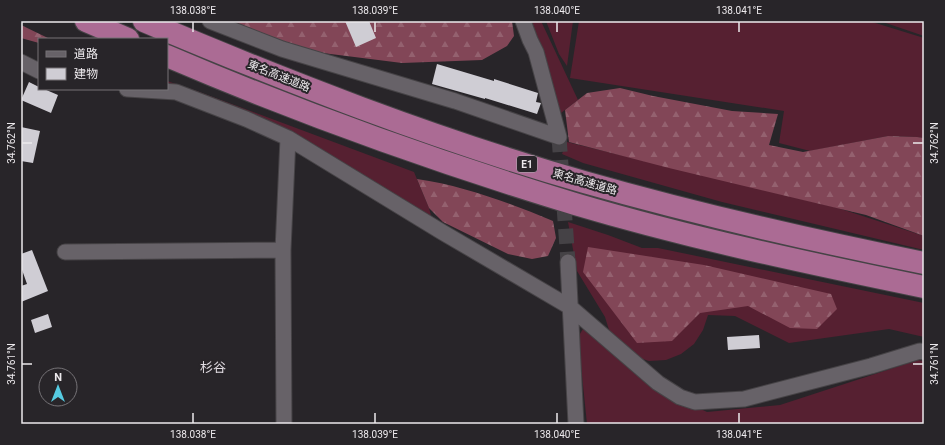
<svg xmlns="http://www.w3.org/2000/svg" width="945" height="445" font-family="Roboto,'Noto Sans JP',sans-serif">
<defs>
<pattern id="forest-firs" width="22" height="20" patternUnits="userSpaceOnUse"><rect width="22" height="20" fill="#824657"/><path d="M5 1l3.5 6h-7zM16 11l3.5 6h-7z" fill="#94616f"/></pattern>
</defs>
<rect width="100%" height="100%" fill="#282529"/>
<!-- grass -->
<path fill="#562031" d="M519 21H541L578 100 557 116Z
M546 21H573L567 66 559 54Z
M579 21H869L924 38V138L917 137 888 136 810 151 779 143 784 111 570 78Z
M880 21H924V36Z
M167 81 194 90 414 172 429 208 432 219 341 167 167 88Z
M567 142 838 208 924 236V250L722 202 583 163 562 154Z
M568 222 608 235 642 248H658L924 303V337L889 329 789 343 735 316 708 315 703 330 694 344 681 354 666 360 649 361 633 356 610 333 605 317 577 271Z
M583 329 655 387 707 412 780 405 918 360 924 361V424H587L578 337Z"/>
<!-- forest -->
<path fill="url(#forest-firs)" d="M231 21H512L514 36 507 46 482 60 402 63 291 49Z
M21 25 50 39H39V43L21 38Z
M620 88 653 96 732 111 778 114 769 145 803 152 888 136 917 137 924 138V236L866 215 669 168 569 142 565 110 587 93Z
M417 179C465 186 509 203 553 221L556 238 548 256 532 259 508 254 443 222 429 208Z
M588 247 704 265 831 294 837 309 817 329 790 328 748 306 700 313 672 341 637 343 583 272Z"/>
<!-- building -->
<path fill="#cfcdd4" d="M345 21H369L376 38 356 47Z
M437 64 494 81V79L538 93 536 102 541 103 537 114 485 98V99L432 84Z
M29 82 39 87V89H44L58 95 51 113 21 100Z
M21 127 40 131 33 163 21 161Z
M32 250 48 291 21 302V286L27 284 21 267V254Z
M48 314 52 327 35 333 31 320Z
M759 335 760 348 728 350 727 337Z"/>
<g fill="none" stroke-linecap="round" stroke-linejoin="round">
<!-- street-tunnel -->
<path stroke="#454246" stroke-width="15" stroke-dasharray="15 8" stroke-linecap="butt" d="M559 137 568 262"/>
<!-- street casing -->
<g stroke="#464346" stroke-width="17">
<path id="street" d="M210 21 282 49 455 101 559 137
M523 21 530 40 536 52 559 137
M21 62 39 71
M127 89 176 92 246 119 288 138 442 232 570 307 658 383 680 397 695 402 744 399 871 366 920 351 924 352
M65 252 283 250
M568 262 576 424
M284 424 283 250 288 138"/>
</g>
<!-- highway casing -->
<g stroke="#464346" stroke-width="24">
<path id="highway" d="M86 21 128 39
M144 21C288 82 434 139 584 182 696 214 810 240 924 263
M167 56C300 113 437 162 575 204 690 238 807 263 924 287"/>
</g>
<!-- street -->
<use href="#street" stroke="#676268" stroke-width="15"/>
<!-- highway -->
<use href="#highway" stroke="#ab6b94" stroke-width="22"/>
</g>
<!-- ticks -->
<path fill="none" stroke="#ece9ec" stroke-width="1.5" d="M193 22V32M375 22V32M557 22V32M739 22V32M22 143H32M913 143H923M22 364H32M913 364H923M193 413V423M375 413V423M557 413V423M739 413V423"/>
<g text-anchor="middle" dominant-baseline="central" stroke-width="4" stroke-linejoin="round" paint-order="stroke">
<!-- shield labels -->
<rect fill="#282529" stroke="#b1aeb2" stroke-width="1" x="517" y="156" width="20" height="16" rx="3"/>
<g font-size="10" font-weight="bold" fill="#ece9ec">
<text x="527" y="164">E1</text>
</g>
<!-- street labels -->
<g font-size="11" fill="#ece9ec" stroke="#282529">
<text transform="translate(279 76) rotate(22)">東名高速道路</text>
<text transform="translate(585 182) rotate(16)">東名高速道路</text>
</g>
<!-- quarter labels -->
<g font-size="13" fill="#e0dbe1" stroke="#282529">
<text x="213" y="367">杉谷</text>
</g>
</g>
<!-- border -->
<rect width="945" height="445" fill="none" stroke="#282529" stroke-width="44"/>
<!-- legend -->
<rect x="38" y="38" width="130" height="52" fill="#282529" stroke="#767377"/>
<rect x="46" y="51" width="20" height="6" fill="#676268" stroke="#767377"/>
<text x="74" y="58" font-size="12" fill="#ece9ec">道路</text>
<rect x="46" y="68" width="20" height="12" fill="#cfcdd4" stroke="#767377"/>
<text x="74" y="78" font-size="12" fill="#ece9ec">建物</text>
<!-- north arrow -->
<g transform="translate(58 387)"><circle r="19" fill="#282529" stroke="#767377"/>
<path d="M0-3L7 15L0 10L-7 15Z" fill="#55cae0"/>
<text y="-6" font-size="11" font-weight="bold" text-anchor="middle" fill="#ece9ec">N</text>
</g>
<rect x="22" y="22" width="901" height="401" fill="none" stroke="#ece9ec" stroke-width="1.5"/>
<g font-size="10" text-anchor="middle" fill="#ece9ec">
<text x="193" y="14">138.038°E</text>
<text x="375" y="14">138.039°E</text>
<text x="557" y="14">138.040°E</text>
<text x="739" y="14">138.041°E</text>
<text transform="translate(11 143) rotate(-90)" y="4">34.762°N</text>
<text transform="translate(934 143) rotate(-90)" y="4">34.762°N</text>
<text transform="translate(11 364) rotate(-90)" y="4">34.761°N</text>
<text transform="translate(934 364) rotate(-90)" y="4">34.761°N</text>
<text x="193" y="438">138.038°E</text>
<text x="375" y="438">138.039°E</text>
<text x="557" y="438">138.040°E</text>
<text x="739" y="438">138.041°E</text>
</g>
</svg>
